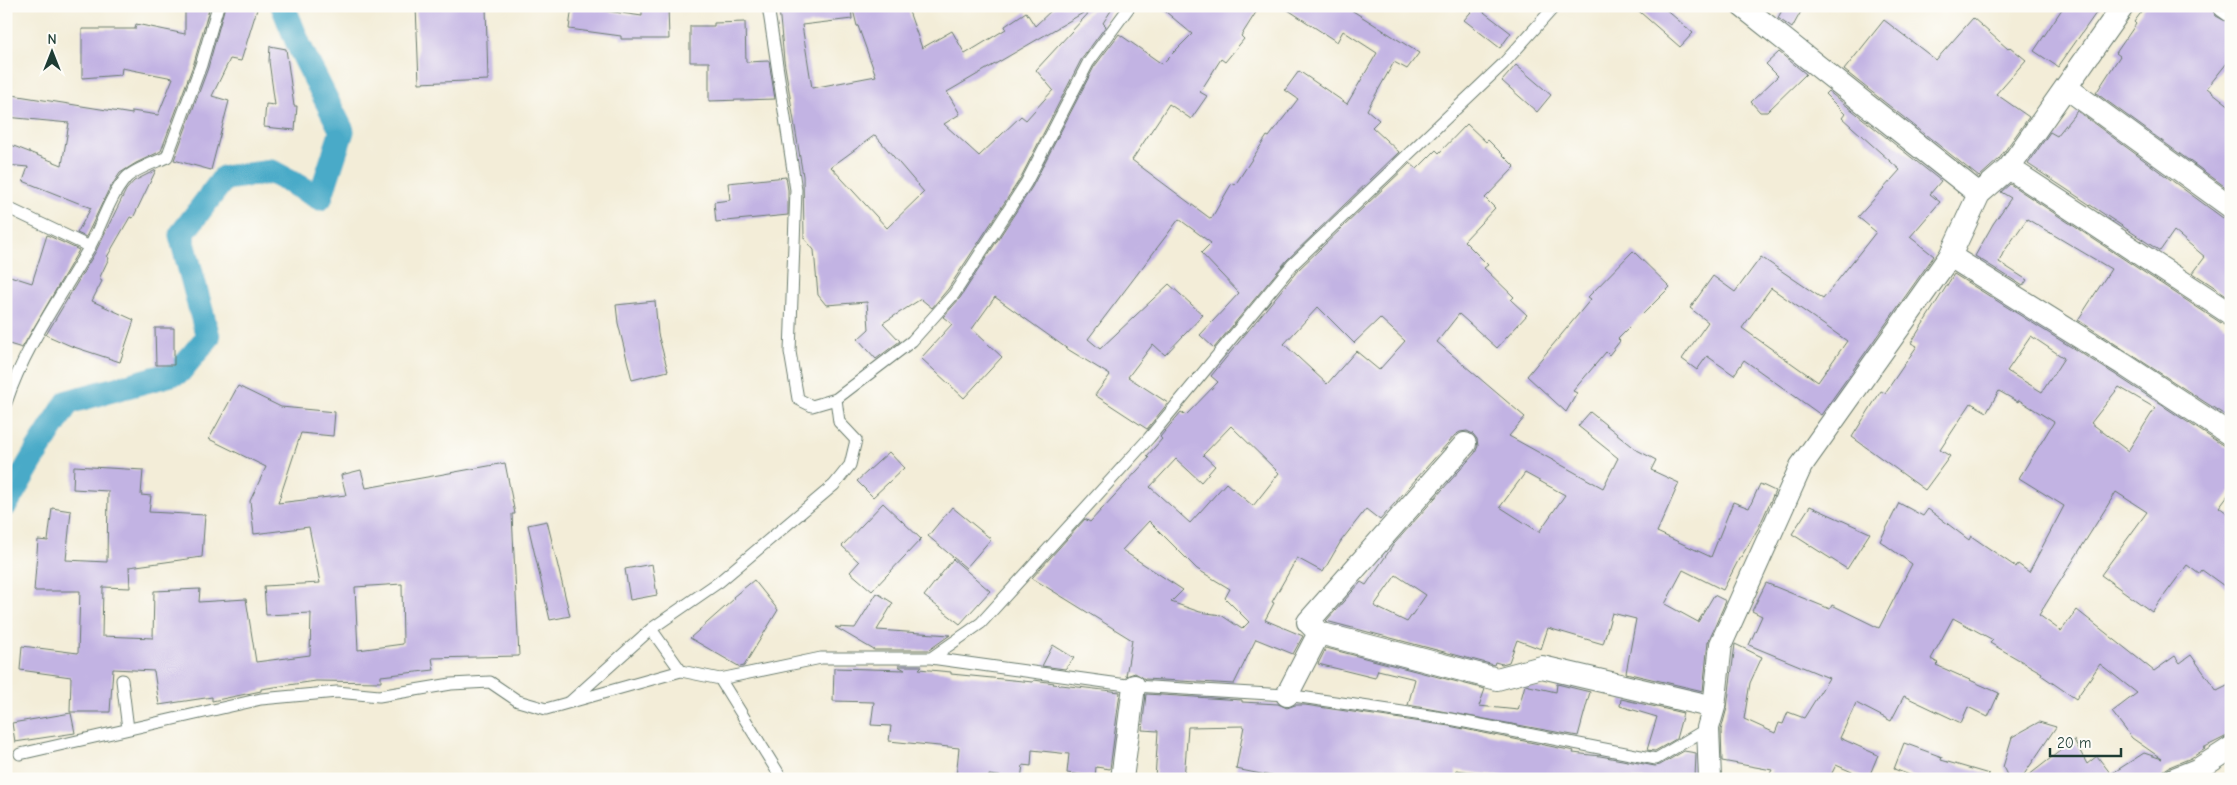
<svg xmlns="http://www.w3.org/2000/svg" width="2237" height="785" font-family="'Comic Neue',sans-serif">
<rect width="100%" height="100%" fill="#fdfcf7"/>
<filter id="ink" filterUnits="userSpaceOnUse"><feTurbulence type="fractalNoise" baseFrequency=".02" numOctaves="2"/><feDisplacementMap in="SourceGraphic" scale="10" xChannelSelector="R" yChannelSelector="G"/><feConvolveMatrix kernelMatrix="1 2 1 2 8 2 1 2 1" color-interpolation-filters="sRGB"/></filter>
<filter id="wash" filterUnits="userSpaceOnUse"><feTurbulence type="fractalNoise" baseFrequency=".0096" numOctaves="4" result="noise"/><feDisplacementMap in="SourceGraphic" scale="20" xChannelSelector="R" yChannelSelector="G"/><feGaussianBlur stdDeviation="1.12" result="paint"/><feColorMatrix in="noise" values="0 0 0 0 0 0 0 0 0 0 0 0 0 0 0 0 0 1.4 0 .05"/><feComposite in="paint" operator="in"/></filter>
<g filter="url(#wash)">
<rect width="100%" height="100%" fill="#f3edd8"/>
<g fill="none" stroke-linecap="round" stroke-linejoin="round">
<!-- canal -->
<path stroke="#48aac8" stroke-width="25" d="M6 504 37 451 68 402 179 372 208 337 181 235 224 178 272 172 320 198 342 131 300 48 283 6"/>
</g>
<g id="blocks">
<!-- building -->
<path fill="#c2b3e3" fill-rule="evenodd" d="M185 6H210L194 63 161 151 136 163 120 173 108 191 86 237 77 233 91 208 23 181 28 167 6 165V143L62 165 69 123 6 117V94L132 114V111L158 115 173 78 122 68 121 75 82 78V29H135L136 24 185 34Z
M225 6H258L241 61 230 59 212 96 229 101 211 170 174 160 208 68Z
M416 6H486L488 80 419 83Z
M572 6 642 16V6H668L669 39H621V36L569 29Z
M796 6H851L852 19 802 25 812 88 876 76 858 26H857L852 6H907L922 48 952 31 965 54 1006 29 1005 26 1026 12 1035 26 1056 6H1095L947 92 960 114 944 124 979 156 1021 116 1026 120 1053 90 1036 70 1095 6H1114L1103 23 1106 26 1081 60 1020 179 948 289 932 308 921 299 883 323 900 341 876 359 858 339 869 329 867 302 826 305 818 295 814 250 804 238 803 176 784 60 779 8ZM875 135 924 192 887 228 831 167Z
M1159 6H1260L1241 36 1244 39 1225 62 1221 59 1200 92 1207 96 1191 119 1169 104 1132 160 1211 219 1232 183 1235 185 1267 136 1269 137 1298 99 1285 90 1299 71 1347 104 1377 53 1343 31 1337 42 1282 6H1345L1419 53 1407 69 1394 62 1367 110 1379 120 1372 127 1399 152 1287 260 1214 348 1200 335 1239 293 1201 253 1211 243 1179 219 1088 339 1100 349 1169 284 1203 315 1165 355 1153 344 1128 377 1168 403 1147 429 1095 395 1110 375 1069 350 995 297 972 329 1002 357 964 398 921 358 952 324 943 317 960 298 1032 187 1094 67 1119 34 1162 64 1192 34Z
M1476 6 1511 33 1500 48 1464 20Z
M1633 6H1662L1693 33 1680 47Z
M1784 6H1804L1792 28 1778 18Z
M2064 6H2101L2058 67 2034 51Z
M2146 6H2211L2216 16 2231 24V58L2207 88 2231 107V191L2096 93 2120 56 2116 53 2136 24 2134 22Z
M1973 18 2008 49 2010 47 2026 60 1996 94 2029 117 1999 159 1979 177 1844 70 1884 20 1936 60Z
M745 22 746 62 769 61 775 99 709 101V62H690V26H714V23Z
M270 46 286 49 294 106H297L295 130 264 127 266 104 275 105 269 61Z
M1779 52 1806 74 1767 112H1760L1751 102 1778 76 1766 64Z
M1516 65 1551 95 1537 112 1502 81Z
M1828 91 1941 181 1930 194 1940 202 1910 237 1934 256 1821 415 1744 360 1734 375 1707 356 1697 370 1682 359 1708 322 1690 308 1713 276 1735 292 1761 257 1823 299 1876 232 1858 217 1900 170 1842 118 1845 114 1825 94ZM1771 288 1847 341 1818 382 1742 328Z
M2077 111 2223 218 2231 220V298L2193 273 2205 257 2174 231 2160 251 2028 164 2050 132 2057 136Z
M1467 124 1486 142 1488 140 1515 167 1485 198 1495 208 1464 241 1488 265 1484 268 1514 297 1511 300 1527 315 1497 348 1459 314 1437 342 1525 417 1509 436 1603 488 1618 458 1578 426 1590 412 1637 450 1656 460 1651 470 1679 483 1657 532 1711 557 1733 502 1749 508 1760 484 1775 491 1759 527 1741 557H1740L1723 590 1683 570 1665 604 1698 622 1714 595 1726 601 1708 642 1703 691 1626 673 1636 619 1612 613 1603 644 1548 628 1541 649 1517 640 1509 662 1502 664 1495 662 1494 665 1326 621 1361 582 1366 585 1394 544 1475 453 1478 446 1477 439 1473 434 1467 431 1460 432 1455 435 1380 520 1366 509 1341 541 1323 572 1297 558 1272 602 1274 603 1265 620 1303 636 1293 654 1256 639 1234 684 1145 679 1135 673 1126 676 1132 640 1032 578 1085 519 1090 522 1149 458 1147 456 1162 439 1160 437 1181 412 1186 415 1218 382 1211 376 1298 270 1410 163 1417 169 1436 150 1439 153ZM1318 307 1354 343 1380 318 1405 341 1379 370 1356 351 1327 384 1284 344ZM1231 426 1279 473 1253 506 1226 483 1190 523 1150 487 1176 459 1201 482 1215 466 1203 455ZM1525 473 1565 495 1539 532 1500 507ZM1149 521 1197 569 1230 589 1225 598 1249 622 1242 629 1221 615 1200 612 1171 602 1183 590 1122 550ZM1396 575 1426 595 1407 622 1374 606Z
M156 170 133 218 130 217 107 257 109 258 99 279 102 281 92 301 134 320 120 362 71 346 46 335 96 251 126 190 134 181Z
M786 177 788 190V215L716 222 714 202 730 200 728 183Z
M2010 184 2224 325 2231 327V419L2078 320 2111 269 2027 219 2003 253 1999 262 2027 280 2023 286 1975 256 1993 224 2011 198 2001 192Z
M47 235 79 250 22 348 6 343V290L10 276 32 283Z
M1633 251 1670 287 1618 339 1620 341 1609 355 1606 352 1573 391 1577 393 1566 412 1527 376 1591 299 1588 297Z
M1954 274 2116 375 2224 446 2231 448V491L2219 507 2231 516V591L2202 570 2199 574 2187 565 2152 612 2101 575 2147 512 2116 492 2039 615 2061 631 2077 610 2154 671 2175 656 2180 663 2191 655 2217 691 2231 684V734L2203 748 2205 749 2191 758 2169 767 2163 771 2161 779H2024L2074 740 2087 764 2097 756 2111 774 2144 753 2162 759 2132 738 2112 712 2137 693 2100 664 2076 699 2041 675 2042 673 1990 643 1993 640 1953 618 1931 659 1938 663 1936 665 1999 693 1988 717 1968 707 1961 723 1904 696 1891 721 1856 703 1840 738 1878 755 1868 779 1836 765 1829 779H1767L1772 770 1722 761 1721 730 1727 708 1735 644 1762 657 1750 683 1744 719 1775 733 1779 723 1783 724 1788 712 1804 718 1829 678 1749 645 1762 616 1752 611 1766 583 1830 609 1832 605 1879 628 1912 564 1880 541 1899 503 1923 516 1928 509 1969 540 1971 536 2016 567 2018 564 2029 572 2064 506 2019 478 2054 422 2019 400 2018 402 1999 391 1987 412 1971 403 1940 450 1950 456 1925 490 1852 437 1881 391 1885 393 1917 346 1911 343ZM2031 336 2064 358 2042 392 2007 371ZM2119 387 2155 408 2128 451 2091 423Z
M655 301 658 334 668 371 632 380 618 323 616 305Z
M155 328H174V365H156Z
M238 386 281 407 335 412 333 436 301 433 278 503 346 495 341 475 361 470 366 488 505 463 515 514H512L519 656 432 658 434 670 381 676V682L316 681 261 689V691L212 701V697L159 705 154 671 113 669 110 712H70L71 677 20 670 22 646 78 653 80 591H34L38 540 48 541 52 508 71 511 66 560 107 562 108 491 73 489 74 466 143 470 141 495 151 496 149 512 205 515 202 557 129 567 130 588 103 587 102 636 153 638 154 591 200 589 199 602 246 599 256 662 310 655 311 613 266 615 264 586 320 583 309 527 254 534 250 501 266 467 209 439ZM402 584 403 644 358 650 355 587Z
M889 452 904 468 873 497 857 481Z
M883 503 921 539 872 591 850 572 859 562 842 546Z
M1810 506 1870 533 1847 569 1792 534Z
M952 507 991 539 966 568 928 536Z
M547 521 570 616 550 620 528 525Z
M953 559 990 591 960 624 924 596Z
M652 564 657 595 630 600 625 569Z
M754 580 778 610 744 666 740 667 690 638 734 599 733 597Z
M877 593 893 603 877 630 950 635 929 650H874L835 627 855 628Z
M1053 645 1074 658 1065 669 1042 666Z
M1326 648 1485 689 1479 706 1518 710 1525 685 1556 692 1557 684 1590 692 1578 736 1408 705 1415 679 1378 670 1375 678 1318 664Z
M898 666H922L919 669 951 672V674L1033 682 1034 680 1054 683 1053 684 1120 692 1110 769 1096 767 1095 777 1067 773 1069 754 1032 750 1031 766 1023 765 1021 779 989 775V779L956 777 959 748 889 741 891 726 871 725 874 702 833 701 834 668 905 670Z
M1146 694 1242 700V702L1278 704 1287 708 1295 705H1305L1449 726 1574 751 1573 753 1600 756 1655 766 1660 765 1684 751 1696 753 1695 779H1541L1522 777V779H1501L1502 776 1456 770V779H1276V777L1236 769 1244 726 1188 727 1184 779H1155L1158 731 1142 730Z
M1621 699 1683 713 1676 739 1655 751 1647 750 1657 717 1620 706Z
M71 713 75 733 15 742 12 723Z
M2039 722 2056 727 2021 779H2009L2003 767 2012 737Z
M1904 743 1942 757 1941 760 1989 774 1988 779H1920L1894 769Z"/>
</g>
</g>
<g filter="url(#ink)">
<use href="#blocks" fill-opacity="0" stroke="#697b6d" stroke-width="1"/>
<g fill="none" stroke-linecap="round" stroke-linejoin="round">
<!-- lane casing -->
<g stroke="#697b6d" stroke-width="13">
<path id="lane" d="M768 6 796 190 790 352 798 399 812 406 836 399
M6 207 90 247
M6 403C25 346 59 300 89 248 102 225 108 199 126 178 133 170 156 162 167 157L201 65 218 6
M651 629 681 671
M931 658 981 623 1149 438 1292 265 1503 64 1555 6
M720 679 782 779
M122 680 128 729
M571 701 651 629 719 582 834 485 850 465 856 440 839 422 836 399 912 341 954 294 1026 183 1088 63 1130 6
M20 754 261 699 337 692 379 696 451 684 490 682 518 701 546 709 681 671 720 679 821 658H931L1134 686 1287 695 1450 719 1656 759 1708 728"/>
</g>
<!-- street casing -->
<g stroke="#697b6d" stroke-width="24">
<path id="street" d="M1742 6 1979 194
M2224 6 2231 11
M2067 88 2231 207
M2009 168 2231 314
M1950 256 2123 364 2231 435
M1319 633 1497 679 1542 667 1714 707
M1287 695 1319 633 1308 622 1465 444
M1122 779 1134 686
M1710 779 1708 728 1714 707 1721 644 1801 466 1950 256 1979 194 2009 168 2123 6
M2174 779 2197 770 2231 748"/>
</g>
<!-- lane -->
<use href="#lane" stroke="#fff" stroke-width="11"/>
<!-- street -->
<use href="#street" stroke="#fff" stroke-width="22"/>
</g>
</g>
<!-- margin -->
<rect width="2237" height="785" fill="none" stroke="#fdfcf7" stroke-width="25"/>
<!-- north arrow -->
<g transform="translate(52 52)" stroke="#fdfcf7" stroke-width="4" paint-order="stroke">
<path d="M0-4L9 19L0 12L-9 19Z" fill="#1f3d34"/>
<text y="-8" font-size="14" font-weight="bold" text-anchor="middle" fill="#1f3d34">N</text>
</g>
<!-- scale -->
<path d="M2050 748v8h71v-8" fill="none" stroke="#1f3d34" stroke-width="2.5"/>
<text x="2057" y="748" font-size="15" fill="#1f3d34" stroke="#fdfcf7" stroke-width="4" paint-order="stroke">20 m</text>
</svg>
